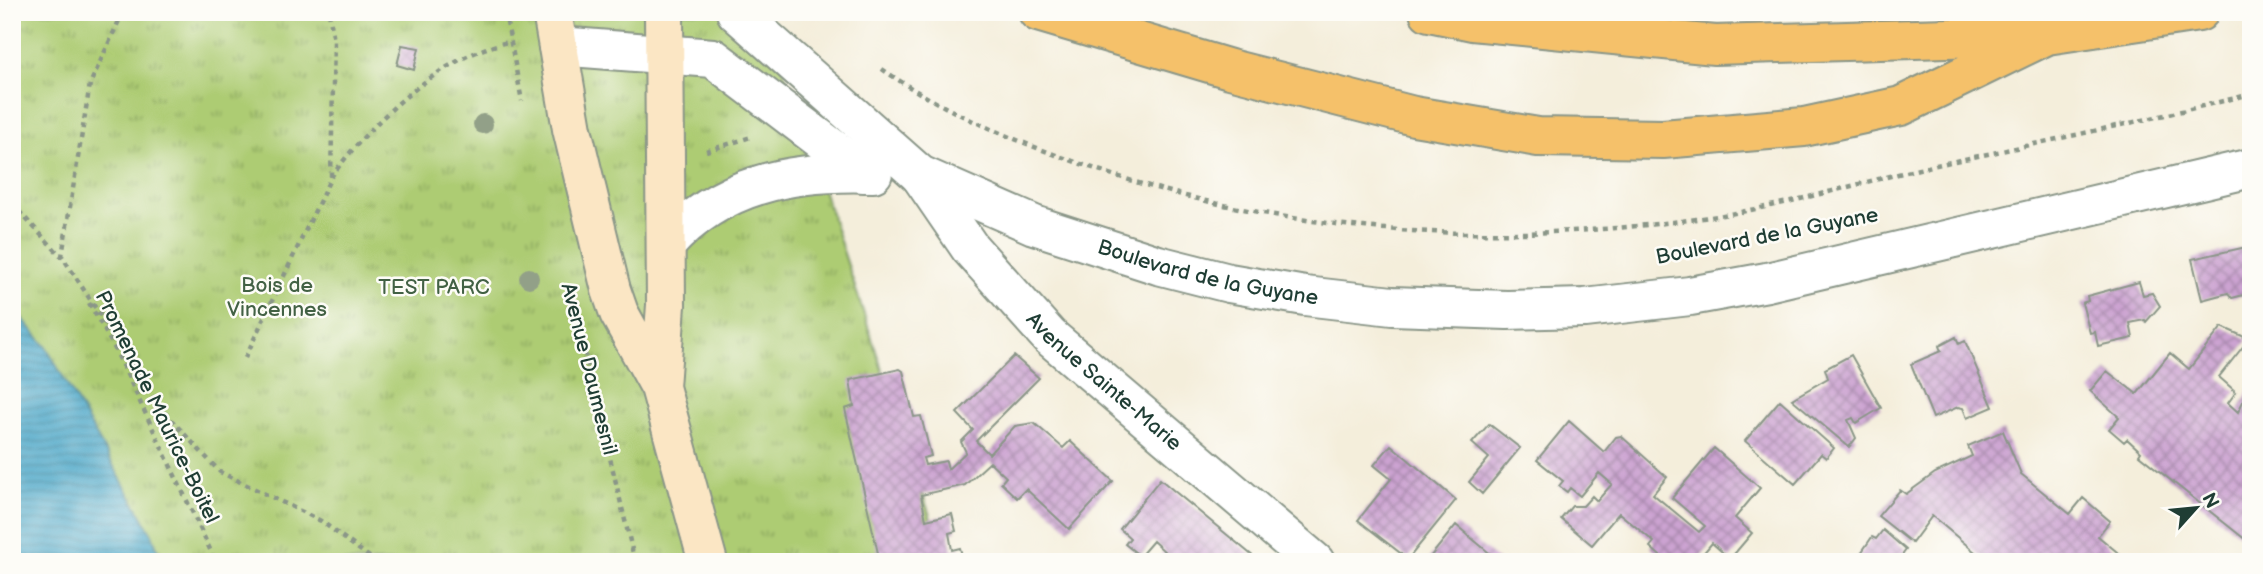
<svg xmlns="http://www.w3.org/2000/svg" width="2263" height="574" font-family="'Balsamiq Sans',sans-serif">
<defs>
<pattern id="park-tufts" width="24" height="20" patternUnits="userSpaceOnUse" patternTransform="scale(1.75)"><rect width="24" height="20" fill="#adcc73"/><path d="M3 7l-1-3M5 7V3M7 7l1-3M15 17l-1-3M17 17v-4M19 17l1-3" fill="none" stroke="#8ca75f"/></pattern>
<pattern id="water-rules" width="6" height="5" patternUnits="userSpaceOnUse" patternTransform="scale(1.75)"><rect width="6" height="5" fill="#4aa6c8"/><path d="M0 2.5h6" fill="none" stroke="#3d88a3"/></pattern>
<pattern id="building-cross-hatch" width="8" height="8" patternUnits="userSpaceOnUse" patternTransform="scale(1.75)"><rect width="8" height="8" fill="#cca3d1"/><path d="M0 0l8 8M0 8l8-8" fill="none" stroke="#a586aa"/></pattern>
</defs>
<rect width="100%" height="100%" fill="#fdfcf7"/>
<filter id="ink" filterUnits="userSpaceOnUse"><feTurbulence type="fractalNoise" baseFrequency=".0143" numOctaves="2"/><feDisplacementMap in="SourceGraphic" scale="14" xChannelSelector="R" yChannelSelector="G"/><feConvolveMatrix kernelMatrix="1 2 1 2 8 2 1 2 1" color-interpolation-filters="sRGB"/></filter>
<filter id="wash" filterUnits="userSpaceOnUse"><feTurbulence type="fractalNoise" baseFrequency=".00686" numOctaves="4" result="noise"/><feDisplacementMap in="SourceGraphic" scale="28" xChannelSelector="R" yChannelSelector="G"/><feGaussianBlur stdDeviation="1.57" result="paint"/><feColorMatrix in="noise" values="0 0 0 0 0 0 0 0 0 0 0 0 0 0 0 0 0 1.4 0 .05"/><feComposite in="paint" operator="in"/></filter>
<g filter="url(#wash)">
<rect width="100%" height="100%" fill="#f4eedb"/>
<!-- park -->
<path fill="url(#park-tufts)" stroke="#668454" stroke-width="2" d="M12 12H765L945 562H12Z"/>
<!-- water -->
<path fill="url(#water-rules)" stroke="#34727e" stroke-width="2" d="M12 306 45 345 152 534 162 562H12Z"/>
<g id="blocks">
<!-- building -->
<path fill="url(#building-cross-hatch)" d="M402 45 419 48 414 70 397 65Z
M2251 246V293L2232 298 2228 293 2202 300 2192 259Z
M2139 282 2143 295 2152 293 2160 306 2146 322 2145 320 2130 323 2133 338 2098 346 2095 332 2090 333 2082 303 2088 301 2087 296Z
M2222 327 2249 339 2219 377 2236 392 2228 403 2238 412 2251 385V544L2139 455 2141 452 2127 439 2124 442 2109 429 2119 417 2090 391 2107 371 2137 394 2170 353 2189 369Z
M1956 337 1959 344 1965 341 1993 407 1967 418 1963 408 1958 407 1933 418 1911 364 1941 351 1939 346Z
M1851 355 1881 408 1856 423 1853 418 1848 420 1856 438 1849 447 1792 399 1828 378 1825 369Z
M1014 356 1039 378 976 441 989 454 1015 426 1034 423 1063 448 1070 441 1113 481 1069 529 1026 489 1017 498 1001 483 1006 477 990 462 965 485 921 495 926 520 952 514 956 531 949 533 952 550 960 548 963 559 974 556 975 562H880L845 409 854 406 850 380 900 369 903 371 914 417 921 416 931 456 923 458 925 465 946 461 948 469 966 452 961 442 973 430 957 413Z
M1780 400 1834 448 1826 458 1821 454 1795 484 1745 441Z
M1569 421 1604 452 1616 437 1621 436 1667 477 1653 494 1699 532 1705 526 1672 498 1714 448 1760 488 1735 518 1752 533 1730 559 1712 543 1696 562H1667L1650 547 1654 542 1619 513 1592 545 1561 519 1572 506H1583L1592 496 1597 501 1612 484 1599 473 1580 496 1570 488 1567 492 1559 486 1563 481 1537 460Z
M1489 424 1520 448 1482 494 1469 482 1489 458 1472 443Z
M2003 431 2021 474 2070 514 2083 498 2110 521 2098 536 2129 562H1987L1932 516 1912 543 1878 516 1900 490 1906 494 1935 473 1972 456 1968 446Z
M1391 445 1456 500 1408 559 1358 520 1391 479 1374 465Z
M1160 479 1173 490 1260 562H1155L1164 551 1153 541 1140 556 1125 544 1130 538 1120 529Z
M1456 525 1500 562H1426Z
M1883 530 1906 550 1897 562H1860L1857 559 1872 537 1876 539Z"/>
</g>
</g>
<g filter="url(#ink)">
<use href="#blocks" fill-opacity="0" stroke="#8a9688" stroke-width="2"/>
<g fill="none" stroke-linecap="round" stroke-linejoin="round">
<!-- minor casing -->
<g stroke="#8a9688" stroke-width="42">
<g id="minor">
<path id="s1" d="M920 175 970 248 1049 336 1315 562"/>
</g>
</g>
<!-- tertiary casing -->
<g stroke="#8a9688" stroke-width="42">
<g id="tertiary">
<path id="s2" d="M736 12 920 175 1034 225 1158 265 1229 283 1305 296 1392 306 1507 310 1585 308 1690 296 1767 282 2251 168"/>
<path d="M558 46 713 58 865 173"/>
<path d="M666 245C720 183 794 170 873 173"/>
</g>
</g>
<!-- secondary casing -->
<g stroke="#8a9688" stroke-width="42">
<path id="secondary" d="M552 12 572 129 611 290 619 313 660 387 708 562
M660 387 666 305 664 12"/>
</g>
<!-- trunk casing -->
<g stroke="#8a9688" stroke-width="42">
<path id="trunk" d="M1038 12 1230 69 1414 116 1538 137 1663 139 1804 127 1901 106 2047 35
M1429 12 1472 21 1715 45 2047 35 2199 12"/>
</g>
<!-- path -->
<path stroke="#8a9688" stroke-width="4.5" stroke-dasharray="5 5" stroke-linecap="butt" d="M123 12 90 84 62 256 161 409 220 472 321 521 376 562
M329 12 334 41 331 176
M505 12 522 101
M882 69C945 113 1015 141 1087 166 1290 238 1505 248 1717 216 1789 205 1861 182 1932 166 2038 143 2145 121 2251 94
M706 151 751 137
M12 204 62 257
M89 303 114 347 216 562
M580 333 635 562
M245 358 331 177C371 122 441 55 509 42"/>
<!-- minor -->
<use href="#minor" stroke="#fff" stroke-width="38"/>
<!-- tertiary -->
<use href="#tertiary" stroke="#fff" stroke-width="38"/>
<!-- secondary -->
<use href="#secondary" stroke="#fbe6c4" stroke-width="38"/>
<!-- trunk -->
<use href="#trunk" stroke="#f5c16b" stroke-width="38"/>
</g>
<!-- trees -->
<g fill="#92a088">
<circle cx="483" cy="124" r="10"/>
<circle cx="529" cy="278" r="10"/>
</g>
</g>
<g text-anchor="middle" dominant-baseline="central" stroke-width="5" stroke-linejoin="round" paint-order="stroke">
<!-- street labels -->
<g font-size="21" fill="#1f3d34" stroke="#fdfcf7">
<text transform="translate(1767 236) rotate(-11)">Boulevard de la Guyane</text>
<text stroke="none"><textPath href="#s2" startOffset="551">Boulevard de la Guyane</textPath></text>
<text transform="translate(589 369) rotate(76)">Avenue Daumesnil</text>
<text stroke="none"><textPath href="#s1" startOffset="278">Avenue Sainte-Marie</textPath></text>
<text transform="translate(157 407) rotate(64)">Promenade Maurice-Boitel</text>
</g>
<!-- park labels -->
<g font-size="21" fill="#426144" stroke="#fdfcf7">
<text x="277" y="285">Bois de<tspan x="277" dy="24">Vincennes</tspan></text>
<text x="434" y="287">TEST PARC</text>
</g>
</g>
<!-- margin -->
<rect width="2263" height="574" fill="none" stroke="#fdfcf7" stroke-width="42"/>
<!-- north arrow -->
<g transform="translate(2196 508) rotate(63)" stroke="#fdfcf7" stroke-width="5" paint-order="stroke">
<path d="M0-5L12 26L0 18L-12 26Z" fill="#1f3d34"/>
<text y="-10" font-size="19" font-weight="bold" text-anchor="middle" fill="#1f3d34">N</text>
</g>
</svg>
